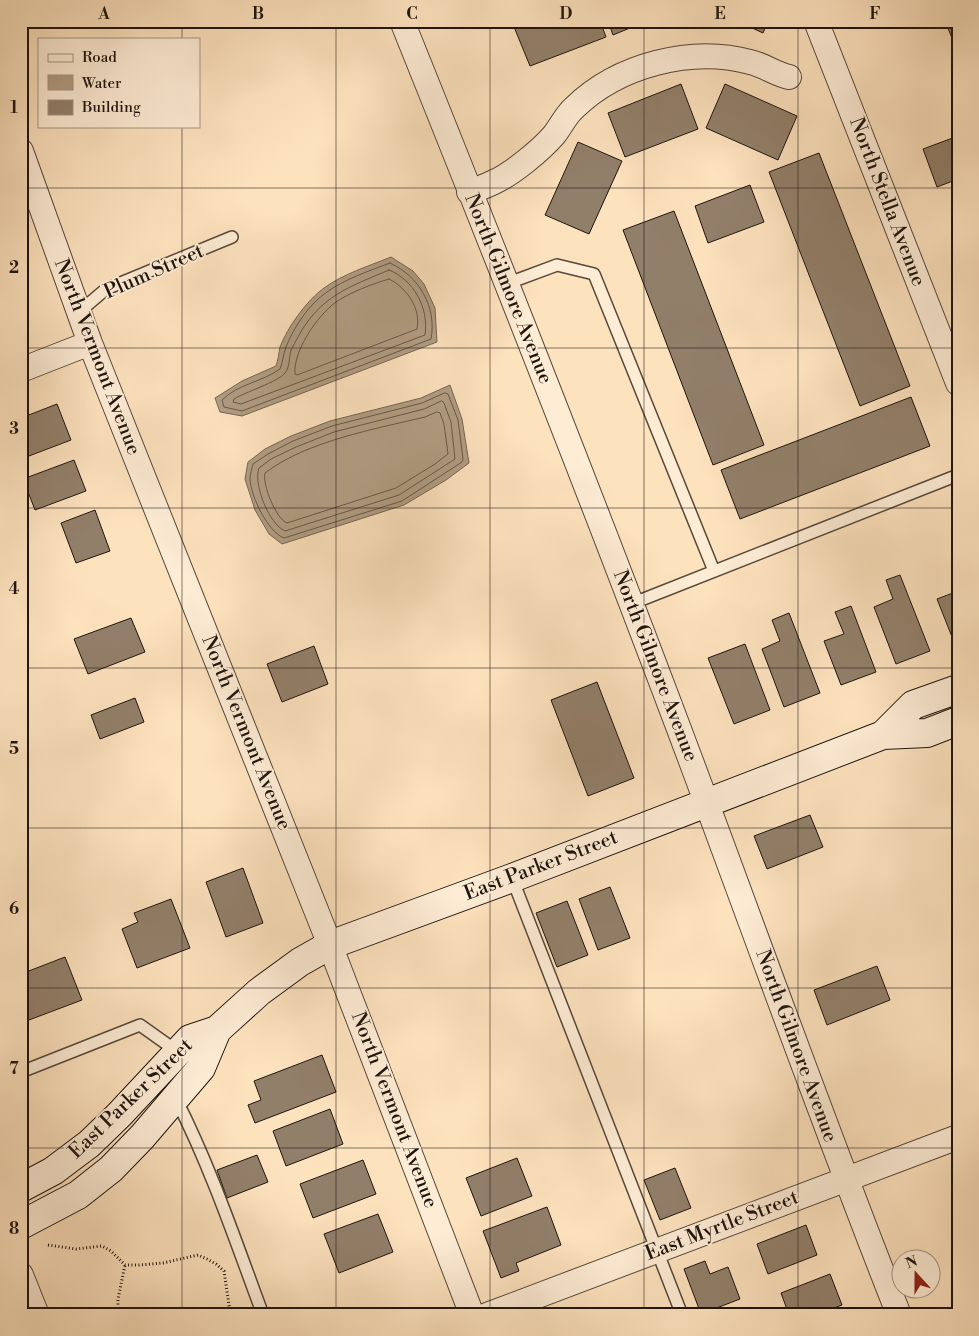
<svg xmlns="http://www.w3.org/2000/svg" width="979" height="1336" font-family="'Libre Bodoni',serif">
<rect width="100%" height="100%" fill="#fde2be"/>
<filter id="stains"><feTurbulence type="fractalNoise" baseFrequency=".004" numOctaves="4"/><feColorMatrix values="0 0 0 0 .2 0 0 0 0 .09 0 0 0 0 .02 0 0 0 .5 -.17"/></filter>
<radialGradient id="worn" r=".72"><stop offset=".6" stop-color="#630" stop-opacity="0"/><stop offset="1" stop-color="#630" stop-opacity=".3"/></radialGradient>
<!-- water -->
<path fill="#b19c82" stroke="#766654" d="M391 257 413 271 424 284 435 308 437 342 242 416 220 412 215 398 242 381 276 366C278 360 279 353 280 347 287 328 307 300 324 288 343 274 369 266 391 257Z
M450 385 462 419 469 463 446 480 404 505 282 544 269 534 255 510 245 479 248 462 265 449 291 436 330 421 421 398Z"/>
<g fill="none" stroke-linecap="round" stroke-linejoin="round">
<!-- shore -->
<path stroke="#685848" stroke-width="1" d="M390 263C419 276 437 307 431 339L242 411 224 407 222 400C238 384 262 382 280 369 283 362 283 354 286 347 294 327 309 304 327 292 345 279 369 271 390 263Z
M389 270C414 280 429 308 425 335L241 404 233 402 234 399C245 392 278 382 285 373 290 367 289 357 291 350 293 346 296 341 298 337 320 296 349 287 389 270Z
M389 279C407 288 421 308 417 329L297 375 295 374C293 351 317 316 336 302 351 292 372 284 389 279Z
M445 393 448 394 458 420 463 459 462 462 402 501 284 538C268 532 251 497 250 479 250 475 252 468 253 464L268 454 293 441 332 426 422 403Z
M442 401 444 403 451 422 455 459 399 495 285 531C269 524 253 484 259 468L271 459 296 447 334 432 424 409Z
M437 412 440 413 444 424 448 454 435 464 396 488 287 523C276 519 262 484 265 473 307 441 375 429 425 417Z"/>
</g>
<!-- building -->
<path fill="#927f6a" stroke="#1e140e" d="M600 21 606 37 530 66 512 22Z
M608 21H647L613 35Z
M737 21H768L763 33Z
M945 21H958V53Z
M681 84 698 129 625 157 608 113Z
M725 84 797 116 778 160 706 128Z
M958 136V179L937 187 923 149Z
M578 142 622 161 589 234 545 215Z
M819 153 910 386 860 406 769 172Z
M750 185 764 222 708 243 695 206Z
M674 211 764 445 713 465 623 230Z
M911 397 930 446 740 519 721 470Z
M57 404 71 440 21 459V418Z
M74 460 86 491 35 510 23 479Z
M95 510 110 551 76 563 61 523Z
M900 575 930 651 896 664 874 607 893 599 886 580Z
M958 591V641L954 642 937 599Z
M851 606 876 672 841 685 824 641 844 634 835 612Z
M789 613 820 693 784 707 762 649 780 641 772 620Z
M131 618 145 652 88 674 74 639Z
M745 644 770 710 734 724 708 658Z
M314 646 328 684 282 702 267 664Z
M597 682 634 778 588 796 551 700Z
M135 698 144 722 100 739 91 715Z
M810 815 823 847 767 869 754 836Z
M243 868 263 923 226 937 206 882Z
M610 887 630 938 598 950 579 899Z
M171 899 190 948 137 968 122 929 138 922 134 913Z
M567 901 588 955 557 967 536 913Z
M65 957 82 1000 21 1023V974Z
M877 966 890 1000 827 1025 814 990Z
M322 1055 336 1092 255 1123 248 1105 261 1100 254 1081Z
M330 1109 343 1144 286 1166 273 1131Z
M257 1155 268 1182 227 1198 217 1170Z
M517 1158 532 1196 481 1216 466 1178Z
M363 1160 376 1194 313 1218 300 1184Z
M675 1168 691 1208 660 1220 644 1180Z
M547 1207 561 1245 516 1263 519 1271 501 1278 483 1231Z
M378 1214 393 1252 339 1273 324 1234Z
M806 1225 817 1255 768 1274 757 1244Z
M705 1261 710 1274 728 1267 740 1299 701 1314 684 1269Z
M830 1274 842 1305 816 1315H789L781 1293Z"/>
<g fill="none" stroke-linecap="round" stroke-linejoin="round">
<!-- lane casing -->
<g stroke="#56483a" stroke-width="14">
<path id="lane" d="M506 284 557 265 594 274 714 571
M79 312 106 289 232 237
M631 604 958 475
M512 878 682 1315
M21 1072 140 1025 178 1052
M176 1099C211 1168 236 1242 263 1315"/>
</g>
<!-- street casing -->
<g stroke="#56483a" stroke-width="26">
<path id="street" d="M402 21C501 267 598 513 691 761 760 946 826 1131 899 1315
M816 21 958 383
M21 151 90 343 330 945 472 1315
M469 192C478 189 486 186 494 182 512 174 541 150 554 135 561 126 566 115 574 108 618 65 691 46 750 62 764 65 775 74 789 77
M21 370 90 343
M21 1275 37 1315
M487 1315 958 1137"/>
</g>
<!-- secondary casing -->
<g stroke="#1e140e" stroke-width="30">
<path id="secondary" d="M883 735 913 705 958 689
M21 1188 53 1171 89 1144 119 1115 190 1039 217 1030 259 992 300 962 330 945 512 878 883 735 927 733 958 721
M21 1225 78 1195 111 1169 142 1137 201 1068 217 1030"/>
</g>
<!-- path -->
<path stroke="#1e140e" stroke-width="3" stroke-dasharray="1 2.5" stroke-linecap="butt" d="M48 1245 76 1249 102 1246 111 1251 125 1265H139L163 1263 198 1255 207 1259 216 1264 224 1271 230 1312 227 1315
M118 1315V1299L125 1265"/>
<!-- lane -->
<use href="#lane" stroke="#feecd5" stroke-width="11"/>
<!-- street -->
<use href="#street" stroke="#feecd5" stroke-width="24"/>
<!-- secondary -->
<use href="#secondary" stroke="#feecd5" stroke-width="28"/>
</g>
<!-- grid -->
<path fill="none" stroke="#1e140e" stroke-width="1" stroke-opacity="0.55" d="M182 21V39M336 21V1315M490 21V1315M644 21V1315M798 21V1315M182 126V1315M21 188H958M21 348H958M21 508H958M21 668H958M21 828H958M21 988H958M21 1148H958"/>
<g text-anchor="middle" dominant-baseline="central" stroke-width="4" stroke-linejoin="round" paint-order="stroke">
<!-- street labels -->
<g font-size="20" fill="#1e140e" stroke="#feecd5">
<text transform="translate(887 202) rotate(69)">North Stella Avenue</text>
<text transform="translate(154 272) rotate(-24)">Plum Street</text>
<text transform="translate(508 289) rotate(68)">North Gilmore Avenue</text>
<text transform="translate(97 357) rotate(69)">North Vermont Avenue</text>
<text transform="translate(655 666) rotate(69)">North Gilmore Avenue</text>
<text transform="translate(246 733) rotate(68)">North Vermont Avenue</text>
<text transform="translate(541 866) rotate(-21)">East Parker Street</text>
<text transform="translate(796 1046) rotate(70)">North Gilmore Avenue</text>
<text transform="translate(131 1099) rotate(-44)">East Parker Street</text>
<text transform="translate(394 1110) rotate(69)">North Vermont Avenue</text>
<text transform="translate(722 1226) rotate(-21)">East Myrtle Street</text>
</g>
</g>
<!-- margin -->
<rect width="979" height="1336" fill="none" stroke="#fde2be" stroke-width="55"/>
<!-- legend -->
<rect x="38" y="38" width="162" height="90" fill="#feecd5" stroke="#a49685"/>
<rect x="48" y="54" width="25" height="8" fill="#feecd5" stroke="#a49685"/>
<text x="82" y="62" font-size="15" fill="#1e140e">Road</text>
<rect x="48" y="75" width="25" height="15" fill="#b19c82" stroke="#a49685"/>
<text x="82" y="88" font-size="15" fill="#1e140e">Water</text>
<rect x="48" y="100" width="25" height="15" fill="#927f6a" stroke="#a49685"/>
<text x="82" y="112" font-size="15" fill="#1e140e">Building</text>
<!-- north arrow -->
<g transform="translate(916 1274) rotate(339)"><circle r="24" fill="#feecd5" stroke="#a49685"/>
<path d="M0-4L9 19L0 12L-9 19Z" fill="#8f2418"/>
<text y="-8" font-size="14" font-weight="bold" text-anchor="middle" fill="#1e140e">N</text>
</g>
<rect x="28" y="28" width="924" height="1280" fill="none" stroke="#1e140e" stroke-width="2"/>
<g font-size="16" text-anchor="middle" font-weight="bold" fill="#1e140e">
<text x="104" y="19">A</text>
<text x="258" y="19">B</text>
<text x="412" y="19">C</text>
<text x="566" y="19">D</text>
<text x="720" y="19">E</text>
<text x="875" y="19">F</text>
<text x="14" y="113">1</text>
<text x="14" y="273">2</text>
<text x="14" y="434">3</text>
<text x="14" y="594">4</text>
<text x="14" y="754">5</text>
<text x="14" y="914">6</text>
<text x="14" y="1074">7</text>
<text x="14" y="1234">8</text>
</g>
<rect width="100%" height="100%" filter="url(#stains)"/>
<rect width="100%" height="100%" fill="url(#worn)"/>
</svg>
